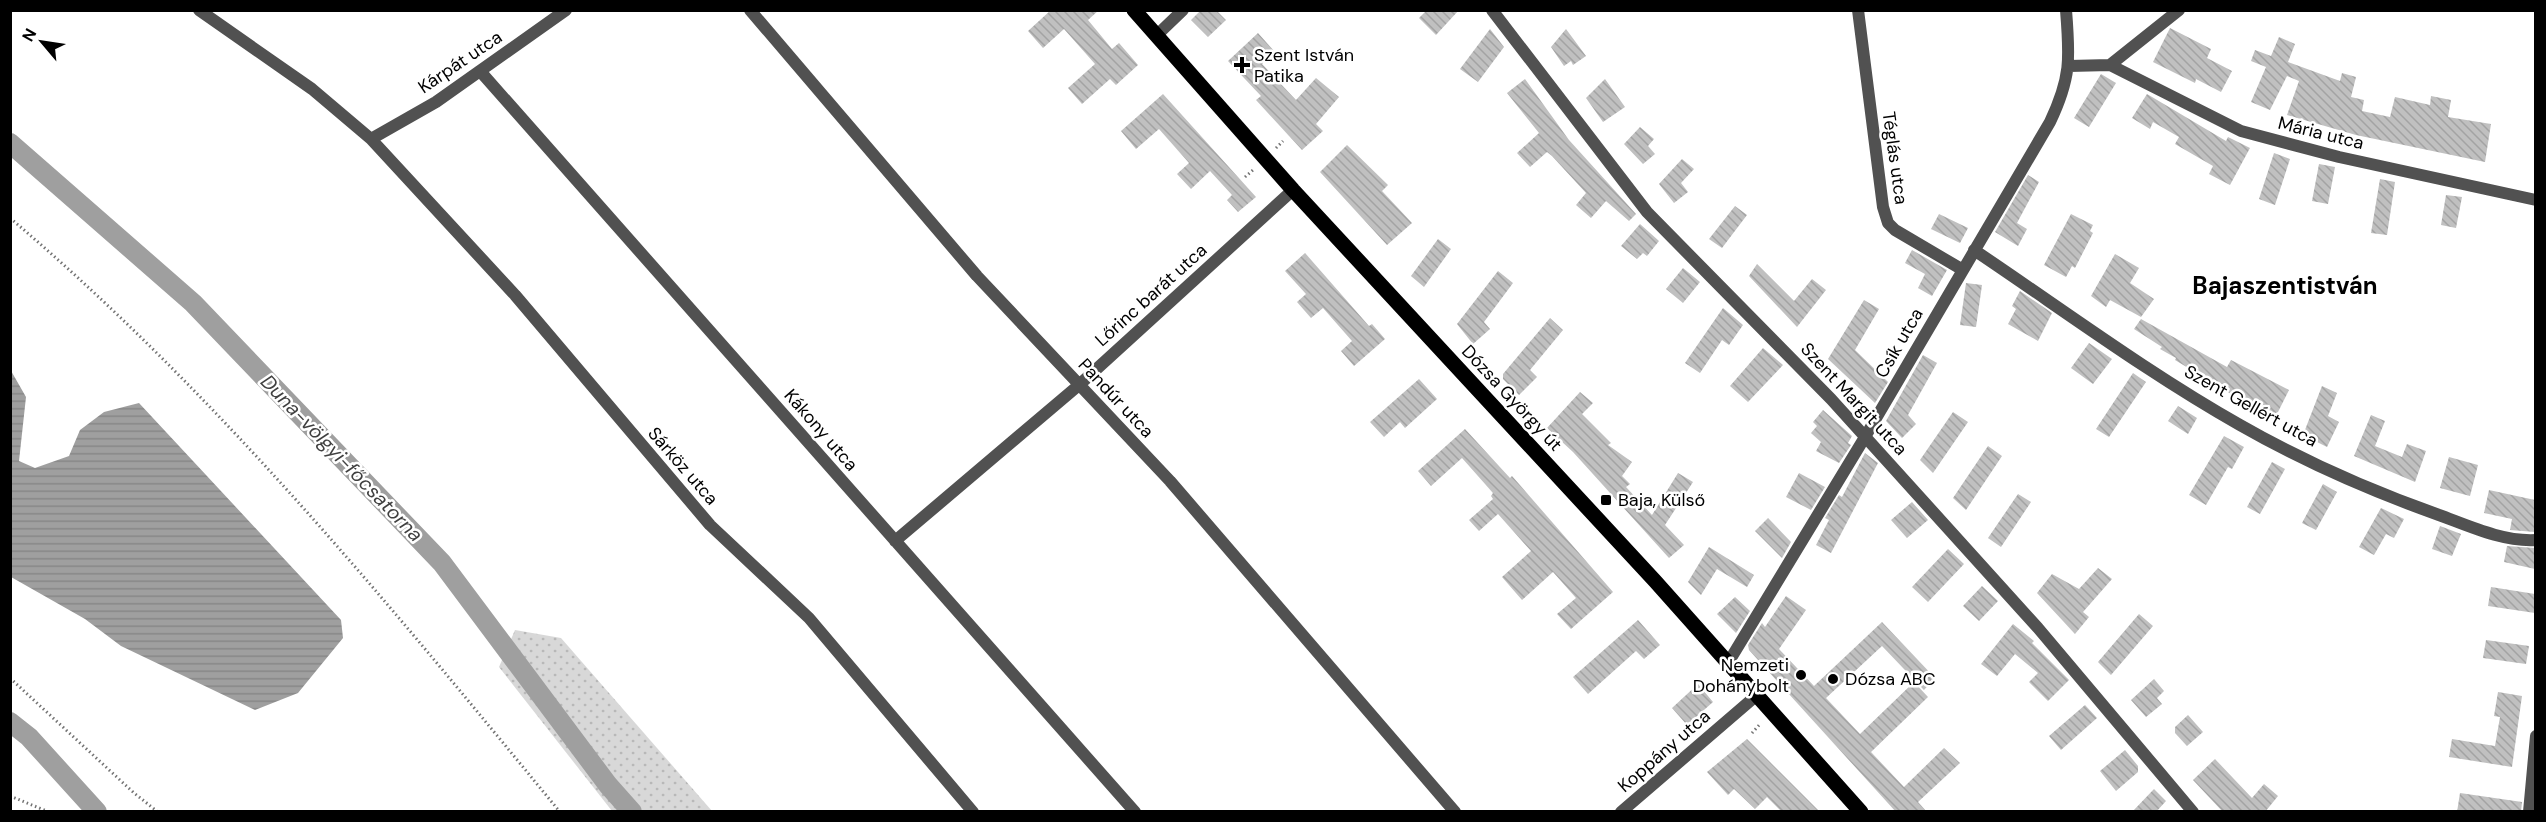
<svg xmlns="http://www.w3.org/2000/svg" width="2546" height="822" font-family="'DM Sans',sans-serif">
<defs>
<pattern id="grass-dots" width="8" height="8" patternUnits="userSpaceOnUse" patternTransform="scale(1.5)"><rect width="8" height="8" fill="#d8d8d8"/><path d="M2 2h.1M6 6h.1" fill="none" stroke="#b8b8b8" stroke-width="1.8" stroke-linecap="round"/></pattern>
<pattern id="water-rules" width="6" height="5" patternUnits="userSpaceOnUse" patternTransform="scale(1.5)"><rect width="6" height="5" fill="#9f9f9f"/><path d="M0 2.5h6" fill="none" stroke="#878787"/></pattern>
<pattern id="building-back-hatch" width="6" height="6" patternUnits="userSpaceOnUse" patternTransform="scale(1.5)"><rect width="6" height="6" fill="#c0c0c0"/><path d="M-1 5l2 2M0 0l6 6M5-1l2 2" fill="none" stroke="#a3a3a3"/></pattern>
</defs>
<rect width="100%" height="100%" fill="#fff"/>
<!-- grass -->
<path fill="url(#grass-dots)" d="M515 630 561 638 712 811H612L499 667Z"/>
<!-- water -->
<path fill="url(#water-rules)" d="M10 369 26 397 19 461 35 468 69 456 80 430 104 412 139 403 341 620 343 638 298 693 255 710 121 646 85 619 11 577Z"/>
<g fill="none" stroke-linecap="round" stroke-linejoin="round">
<!-- canal -->
<path stroke="#9f9f9f" stroke-width="20" d="M10 143 193 303 442 563 608 785 632 812
M10 722 29 737 97 812"/>
</g>
<!-- building -->
<path fill="url(#building-back-hatch)" d="M1051 10H1099L1088 20 1112 49 1119 43 1138 65 1116 85 1110 79 1082 104 1068 88 1095 64 1064 29 1043 48 1028 31Z
M1201 10H1216L1226 20 1208 37 1191 20Z
M1427 10H1459L1436 35 1419 18Z
M2170 28 2211 49 2207 58 2232 71 2221 92 2196 79 2195 83 2153 62Z
M1490 29 1504 47 1478 82 1460 69Z
M1566 29 1586 56 1573 65 1571 61 1564 66 1551 47Z
M1258 33 1275 52 1262 64 1296 100 1316 78 1339 97 1316 124 1323 131 1302 150 1256 100 1261 96 1228 61Z
M2279 37 2295 44 2288 62 2340 81 2342 73 2356 77 2351 97 2364 100 2362 111 2390 117 2395 97 2430 105 2431 96 2451 100 2448 117 2491 124 2485 162 2356 135 2287 115 2299 81 2287 76 2270 110 2251 102 2266 67 2251 61 2255 50 2271 56Z
M2101 74 2116 83 2089 127 2074 118Z
M1525 79 1569 140 1636 214 1629 221 1606 201 1591 218 1576 205 1586 193 1552 156 1547 152 1530 167 1517 153 1539 133 1507 93Z
M1605 79 1625 107 1603 122 1586 98Z
M1163 94 1256 197 1238 212 1227 200 1232 195 1210 171 1191 189 1177 174 1189 163 1159 129 1136 149 1121 131Z
M2147 94 2226 141 2228 137 2250 148 2230 185 2209 174 2213 166 2175 144 2179 137 2153 122 2150 129 2132 118Z
M1640 127 1654 139 1648 146 1655 154 1643 164 1624 144Z
M1347 145 1388 185 1382 191 1412 223 1387 245 1320 172Z
M2274 153 2290 159 2275 205 2259 199Z
M1682 159 1694 169 1681 183 1688 192 1674 203 1659 184Z
M2319 164 2335 167 2328 204 2312 201Z
M2028 175 2039 182 2017 223 2027 229 2018 246 1995 232Z
M2380 179 2395 182 2387 235 2371 233Z
M2446 195 2462 197 2456 228 2441 225Z
M1735 206 1747 215 1722 248 1709 239Z
M1939 214 1968 228 1960 243 1931 229Z
M2071 214 2093 225 2090 231 2093 233 2075 268 2072 266 2066 277 2044 265Z
M1640 224 1659 241 1647 256 1643 253 1637 259 1621 246Z
M1438 239 1451 249 1424 287 1411 276Z
M1912 250 1947 270 1932 296 1918 288 1925 274 1905 263Z
M1305 253 1369 326 1372 324 1385 339 1354 366 1341 351 1352 341 1323 308 1311 318 1297 302 1306 294 1285 271Z
M2115 254 2139 268 2130 283 2154 299 2141 317 2110 300 2106 307 2091 296Z
M1757 264 1794 301 1812 279 1826 290 1797 327 1749 276Z
M1683 268 1700 282 1683 303 1666 289Z
M1498 271 1513 283 1484 322 1490 329 1473 344 1457 324Z
M1966 283 1982 285 1976 327 1960 325Z
M2020 291 2052 313 2038 341 2008 324 2016 309 2012 306Z
M1864 300 1879 309 1855 350 1888 382 1875 403 1828 359Z
M1723 308 1743 325 1729 345 1722 340 1700 373 1685 363Z
M1550 318 1563 330 1530 370 1537 377 1519 395 1503 379V374Z
M2141 319 2227 367 2231 360 2289 390 2274 420 2175 360 2176 358 2160 349 2162 347 2134 329Z
M2089 343 2112 359 2093 384 2071 368Z
M1763 348 1783 365 1748 402 1730 386Z
M1923 355 1937 363 1908 415 1916 424 1902 438 1886 421Z
M2133 373 2146 382 2109 437 2096 429Z
M1419 379 1437 399 1405 428 1400 422 1384 437 1370 422Z
M2322 386 2337 393 2328 416 2339 422 2327 447 2303 435Z
M1580 392 1593 403 1582 414 1611 443 1608 445 1632 462 1622 476 1630 484 1626 487 1652 515 1678 473 1693 482 1665 525 1684 545 1669 558 1573 452 1547 428Z
M2178 406 2197 418 2188 434 2168 421Z
M1823 410 1852 436 1848 443 1851 445 1839 463 1816 451 1821 442 1811 433 1817 426 1813 422Z
M1953 412 1968 422 1933 473 1920 460Z
M2371 415 2385 421 2375 446 2402 457 2407 444 2426 451 2415 482 2354 456Z
M1465 429 1510 478 1512 476 1613 592 1571 629 1557 614 1576 598 1553 572 1522 600 1502 577 1531 551 1498 514 1479 531 1469 520 1493 499 1491 496 1493 493 1462 458 1431 486 1418 471Z
M2224 436 2244 447 2232 469 2228 467 2206 505 2189 495Z
M1988 446 2002 456 1966 510 1953 498Z
M1865 453 1878 463 1831 553 1816 545 1829 520 1825 518 1839 495 1842 497Z
M2449 457 2478 465 2470 496 2440 488Z
M2272 462 2285 469 2260 514 2247 507Z
M1799 473 1825 487 1811 510 1786 497Z
M2323 484 2337 492 2316 530 2302 523Z
M2489 490 2535 500V532L2510 530 2512 519 2484 513Z
M2018 494 2031 502 2001 547 1988 538Z
M1912 502 1928 520 1907 538 1891 520Z
M2381 508 2404 519 2394 538 2386 534 2374 555 2359 547Z
M1768 518 1791 542 1782 558 1755 531Z
M2440 526 2461 534 2452 556 2432 549Z
M2507 546 2535 548V569L2504 562Z
M1709 547 1754 575 1747 587 1717 569 1701 595 1688 582Z
M1948 549 1964 564 1928 602 1912 587Z
M2098 568 2112 579 2083 612 2089 617 2075 634 2037 593 2052 574 2079 589Z
M1982 586 1998 601 1979 621 1963 606Z
M2491 587 2535 594V613L2488 606Z
M1786 596 1806 610 1779 649 1814 686 1882 622 1935 678 1924 690 1882 646 1826 698 1860 734 1914 682 1928 697 1871 752 1904 787 1944 748 1960 763 1918 802 1927 812H1896L1749 650 1748 645 1762 623 1765 627Z
M1735 597 1750 611 1736 633 1717 614Z
M2139 614 2153 626 2111 675 2098 662Z
M1638 620 1660 645 1644 659 1636 651 1588 694 1573 677Z
M2013 624 2034 641 2032 643 2069 680 2048 701 2029 682 2038 673 2015 654 1997 676 1981 664Z
M2486 640 2529 646 2526 664 2483 658Z
M2154 679 2164 691 2157 698 2162 704 2146 717 2131 700Z
M1698 684 1713 702 1687 725 1672 708Z
M2498 692 2522 696 2512 767 2449 757 2452 739 2495 746 2500 717 2494 716Z
M2085 705 2097 718 2061 750 2049 736Z
M2188 715 2203 732 2187 746 2175 733V727Z
M1747 739 1820 812H1782L1767 797 1755 809 1734 789 1728 795 1707 772Z
M2125 750 2138 766V772L2116 791 2100 771Z
M2215 759 2252 798 2264 784 2278 796 2265 812H2223L2193 780Z
M2154 789 2166 801 2156 812H2132Z
M2460 793 2522 802 2521 812H2457Z"/>
<g fill="none" stroke-linecap="round" stroke-linejoin="round">
<!-- path -->
<path stroke="#737373" stroke-width="3" stroke-dasharray="1.5 3" stroke-linecap="butt" d="M1276 148 1283 141
M1245 177 1254 169
M10 218C218 394 388 603 560 812
M10 678 134 793 158 812
M1752 733 1761 723
M10 796 49 812"/>
<!-- street -->
<path stroke="#515151" stroke-width="12" d="M199 10 312 89 371 139 515 295 710 525 809 618 973 812
M750 10 977 276 1170 481 1455 812
M1492 10 1647 212 1831 399 2038 628 2193 812
M1858 10 1883 207 1888 223 1895 230 1963 270
M1157 35 1183 10
M2110 65 2241 131 2339 157 2536 200
M2069 66 2110 65 2179 10
M480 71 1135 812
M371 139 436 102 566 10
M1974 250C2062 309 2148 373 2240 425 2303 461 2371 491 2439 515 2469 526 2503 542 2536 540
M895 541 1079 385 1293 190
M1728 663 1865 437 2050 122C2071 78 2070 59 2066 10
M1621 812 1757 695
M2529 812 2536 736"/>
<!-- primary -->
<path stroke="#000" stroke-width="15" d="M1134 10 1293 190 1655 581 1861 812"/>
</g>
<!-- markers -->
<g fill="#000" stroke="#fff" stroke-width="2">
<path d="M1239 56h6v6h6v6h-6v6h-6v-6h-6v-6h6z"/>
<rect x="1600" y="494" width="12" height="12" rx="3"/>
<circle cx="1801" cy="675" r="6"/>
<circle cx="1833" cy="679" r="6"/>
</g>
<g text-anchor="middle" dominant-baseline="central" stroke-width="5" stroke-linejoin="round" paint-order="stroke">
<!-- poi labels -->
<g font-size="18" fill="#000" stroke="#fff" text-anchor="start">
<text x="1254" y="55">Szent István<tspan x="1254" dy="21">Patika</tspan></text>
<text x="1618" y="500">Baja, Külső</text>
<text x="1789" y="665" text-anchor="end">Nemzeti<tspan x="1789" dy="21">Dohánybolt</tspan></text>
<text x="1845" y="679">Dózsa ABC</text>
</g>
<!-- street labels -->
<g font-size="18" fill="#000" stroke="#fff">
<text transform="translate(460 62) rotate(-34)">Kárpát utca</text>
<text transform="translate(2321 133) rotate(14)">Mária utca</text>
<text transform="translate(1895 158) rotate(82)">Téglás utca</text>
<text transform="translate(1151 295) rotate(-42)">Lőrinc barát utca</text>
<text transform="translate(1899 343) rotate(-60)">Csík utca</text>
<text transform="translate(1116 398) rotate(47)">Pandúr utca</text>
<text transform="translate(1512 398) rotate(47)">Dózsa György út</text>
<text transform="translate(1854 399) rotate(47)">Szent Margit utca</text>
<text transform="translate(2251 406) rotate(29)">Szent Gellért utca</text>
<text transform="translate(821 430) rotate(49)">Kákony utca</text>
<text transform="translate(683 466) rotate(49)">Sárköz utca</text>
<text transform="translate(1664 751) rotate(-41)">Koppány utca</text>
</g>
<!-- water labels -->
<g font-size="20" font-style="italic" fill="#404040" stroke="#fff">
<text transform="translate(342 458) rotate(46)">Duna-völgyi-főcsatorna</text>
</g>
<!-- district labels -->
<g font-size="24" font-weight="bold" fill="#000" stroke="#fff">
<text x="2285" y="285">Bajaszentistván</text>
</g>
</g>
<!-- border -->
<rect width="2546" height="822" fill="none" stroke="#000000" stroke-width="24"/>
<!-- north arrow -->
<g transform="translate(42 42) rotate(299)" stroke="#ffffff" stroke-width="4.5" paint-order="stroke">
<path d="M0-4.5L10 22L0 15L-10 22Z" fill="#000000"/>
<text y="-9" font-size="16" font-weight="bold" text-anchor="middle" fill="#000000">N</text>
</g>
</svg>
